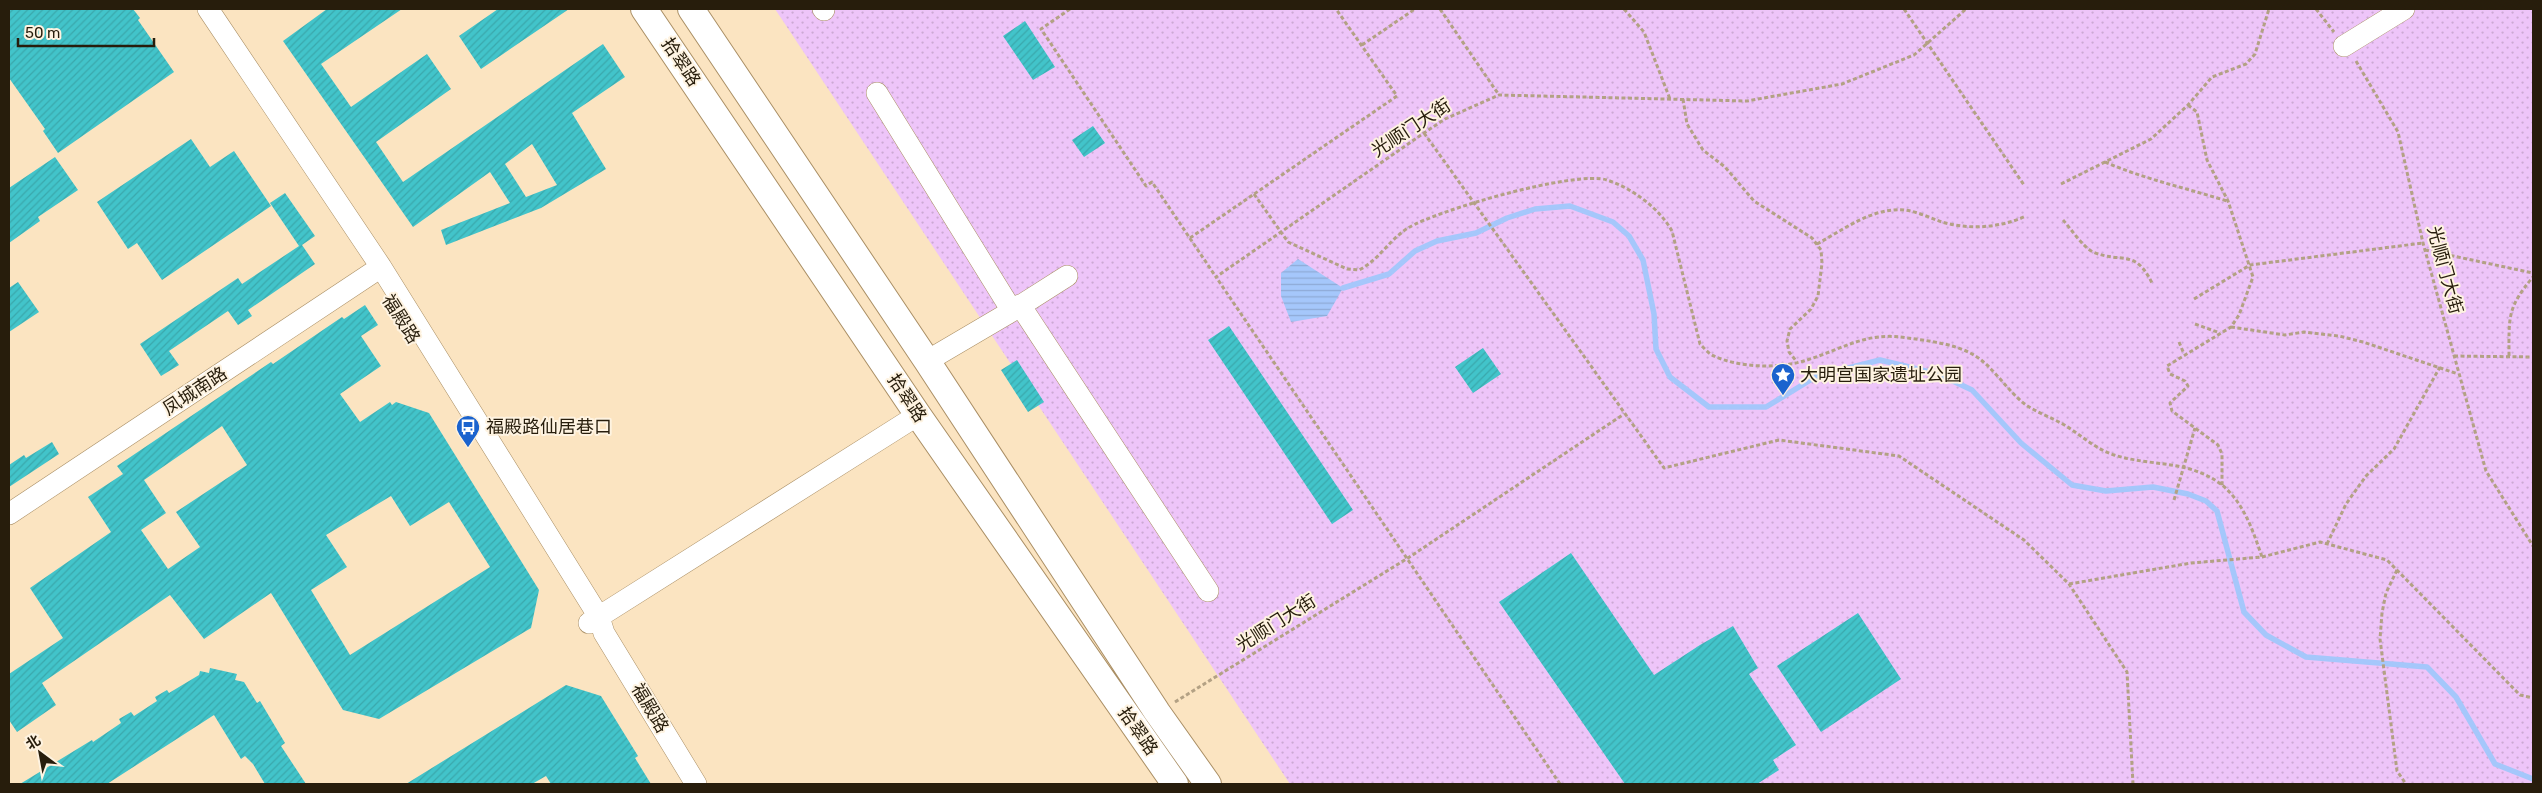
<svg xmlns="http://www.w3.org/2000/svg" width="2542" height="793" font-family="Rubik,'Noto Sans SC',sans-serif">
<defs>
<pattern id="park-dots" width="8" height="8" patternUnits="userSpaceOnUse" patternTransform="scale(1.25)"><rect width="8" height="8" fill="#eec5f9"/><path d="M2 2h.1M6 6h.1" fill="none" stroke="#cca9d4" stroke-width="1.8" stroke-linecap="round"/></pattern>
<pattern id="water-rules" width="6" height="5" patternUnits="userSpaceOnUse" patternTransform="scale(1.25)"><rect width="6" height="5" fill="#a5c7fb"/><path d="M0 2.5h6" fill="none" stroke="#8eaad6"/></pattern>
<pattern id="building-hatch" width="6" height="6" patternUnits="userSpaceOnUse" patternTransform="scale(1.25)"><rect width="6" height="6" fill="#42c4ca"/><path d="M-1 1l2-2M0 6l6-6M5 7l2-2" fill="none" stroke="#3aa8ac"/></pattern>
</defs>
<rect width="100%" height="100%" fill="#fbe4c1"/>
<!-- park -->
<path fill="url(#park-dots)" d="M775 9H2533V784H1290Z"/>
<!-- water -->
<path fill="url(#water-rules)" d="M1298 259 1343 288 1327 316 1291 322 1281 296V273Z"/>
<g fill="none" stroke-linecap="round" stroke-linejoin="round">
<!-- stream -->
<path stroke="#a5c7fb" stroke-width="5.5" d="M1343 288 1389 274 1415 251 1437 241 1476 233 1507 218 1535 209 1570 206 1613 222 1629 236 1643 260 1654 314 1656 349 1670 377 1709 407H1766L1817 376 1880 360 1938 374 1972 390 2021 443 2072 485 2106 491 2153 487 2188 494 2206 501 2217 511 2244 612 2266 635 2306 657 2427 667 2456 697 2495 764 2533 779"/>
</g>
<!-- building -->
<path fill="url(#building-hatch)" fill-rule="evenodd" d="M9 9H133L140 18 138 20 174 72 58 153 43 131 45 129 9 78Z
M327 9H402L321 64 351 107 427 54 451 89 376 142 403 182 603 44 625 77 572 113 606 169 541 208 446 245 441 230 510 203 490 172 413 227 283 41ZM532 144 557 185 526 197 505 164Z
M498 9H569L481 69 459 36Z
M1025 21 1055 67 1033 80 1003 36Z
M1093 126 1105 143 1084 157 1072 140Z
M191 139 210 167 234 151 271 206 162 280 137 243 128 249 97 202Z
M55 157 78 190 38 217 40 221 9 243V188Z
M285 193 315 236 302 245 315 264 248 310 252 316 238 325 228 311 169 351 179 365 161 376 140 344 238 278 242 284 299 246 270 203Z
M18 282 39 312 9 332V288Z
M365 305 378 325 361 336 381 366 340 394 360 422 390 402 392 405 396 402 429 413 539 590 531 628 379 719 343 710 271 593 204 639 170 595 42 683 56 705 17 732 9 720V674L63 638 30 588 111 532 88 497 123 474 117 466 271 362 273 364 342 317 344 319ZM222 426 247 465 176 512 200 547 168 569 141 530 166 513 144 480ZM391 496 410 526 449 502 490 567 350 655 311 590 347 567 326 535Z
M1229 326 1353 510 1332 524 1208 340Z
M1483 348 1501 374 1473 393 1455 367Z
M1017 360 1044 402 1028 412 1001 370Z
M52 442 59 454 9 487V465L24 455 26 458Z
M1571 553 1654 675 1700 645 1733 626 1758 668 1749 674 1796 745 1773 760 1779 770 1757 784H1625L1499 602Z
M1858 613 1901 679 1821 732 1777 666Z
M210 668 237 674 235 680 244 682 257 703 260 701 285 743 281 746 306 784H265L253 764 245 756 241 759 214 715 107 784H20L92 740 93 742 121 723 119 719 131 712 134 716 157 701 155 697 167 690 169 693 199 675 200 671 209 673Z
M566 685 601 696 638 756 635 758 651 784H551L546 776 532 784H406Z"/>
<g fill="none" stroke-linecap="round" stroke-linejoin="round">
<!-- minor casing -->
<g stroke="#aa8f65" stroke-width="22">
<path id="minor" d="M208 9 381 267 599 617 604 633 696 784
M823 9 824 10
M2344 46 2404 9
M877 93 1012 311
M1020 305 1208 591
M927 361 1012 311 1067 276
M9 514 381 267
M589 623 918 415"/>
</g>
<!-- major casing -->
<g stroke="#aa8f65" stroke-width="28">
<path id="major" d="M644 9 918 415 1175 784
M691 9 927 361 1157 712 1208 784"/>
</g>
<!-- path -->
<path stroke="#b3a184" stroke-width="3" stroke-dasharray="4 2.5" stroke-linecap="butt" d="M1070 9 1041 29 1146 186 1152 182 1216 277
M1440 9 1499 95
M1624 9 1644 32 1670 99
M1904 9 2024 185
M2316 9 2334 32
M1362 45 1415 9
M2356 61 2398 132 2423 243 2486 471 2533 546
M1683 99 1687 124 1703 150 1725 167 1754 201 1812 238 1821 250 1822 263 1818 296 1811 309 1790 329 1787 341 1789 352 1797 362
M2188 105 2197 112 2207 160 2228 201 2253 277 2239 315 2231 327 2167 366 2170 374 2185 381 2188 386 2170 403 2172 411 2218 445 2222 454V486
M1424 133 1664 468 1779 440 1899 456 2024 540 2069 584 2127 672 2133 784
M2105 162C2144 179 2186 188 2227 201
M2061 184 2151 139 2188 105 2212 77 2246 64 2255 54 2269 9
M1254 194 1288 242 1347 269 1359 270C1379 260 1389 240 1408 228 1438 210 1575 170 1607 180 1632 188 1659 208 1672 231L1700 344C1704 348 1709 354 1714 356 1740 368 1780 369 1807 360 1845 348 1867 331 1908 338 1930 341 1955 344 1974 355 1994 367 2007 391 2026 405 2038 413 2053 418 2066 426 2082 436 2096 449 2114 455 2152 467 2188 459 2222 485 2244 503 2253 531 2262 557
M2063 220C2072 230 2082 246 2093 252 2122 264 2135 248 2152 283
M1190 238 1397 96 1336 9
M1817 244C1841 231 1866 212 1894 210 1911 208 1927 217 1942 222 1969 230 2000 228 2026 216
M2425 250 2533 273
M2194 299 2250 265 2423 243
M2195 324 2220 333
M2231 327 2285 335 2304 332 2339 336 2363 342 2458 374
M2179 342 2184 354
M2454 356 2533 357
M2509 356C2509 317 2507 308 2533 277
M2174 500 2195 428
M2327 544 2346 504 2366 476 2394 449 2440 367
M2397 570 2386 593 2382 613 2380 639 2397 771 2406 784
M2069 584 2191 563 2262 557 2320 542 2387 560 2520 695 2533 698
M1175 702 1408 558 1624 414
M1560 784 1216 277 1424 133 1445 119 1499 95 1747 101 1842 84 1914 55 1966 9"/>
<!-- minor -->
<use href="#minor" stroke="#fff" stroke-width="21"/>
<!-- major -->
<use href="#major" stroke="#fff" stroke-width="26"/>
</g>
<!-- icons -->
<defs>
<g id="sight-pin" transform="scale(1.25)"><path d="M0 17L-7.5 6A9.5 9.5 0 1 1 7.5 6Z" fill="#1b63ce" stroke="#fef3e1"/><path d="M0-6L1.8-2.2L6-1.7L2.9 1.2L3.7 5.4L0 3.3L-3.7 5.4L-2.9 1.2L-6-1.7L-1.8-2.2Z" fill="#fff"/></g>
<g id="bus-pin" transform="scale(1.25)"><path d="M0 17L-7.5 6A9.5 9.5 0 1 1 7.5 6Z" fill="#1b63ce" stroke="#fef3e1"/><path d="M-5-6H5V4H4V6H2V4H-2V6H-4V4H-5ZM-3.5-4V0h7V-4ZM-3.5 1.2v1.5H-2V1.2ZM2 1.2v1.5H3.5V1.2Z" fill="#fff"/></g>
</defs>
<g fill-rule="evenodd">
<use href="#sight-pin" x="1783" y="375"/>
<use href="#bus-pin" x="468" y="427"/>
</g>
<g text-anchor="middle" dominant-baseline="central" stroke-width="4" stroke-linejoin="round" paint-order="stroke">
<!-- street labels -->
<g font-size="18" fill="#271d0c" stroke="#fef3e1">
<text transform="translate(681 62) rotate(56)">拾翠路</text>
<text transform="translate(1411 128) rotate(-33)">光顺门大街</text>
<text transform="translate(2445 270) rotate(75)">光顺门大街</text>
<text transform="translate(401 319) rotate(58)">福殿路</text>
<text transform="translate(195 391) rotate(-33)">凤城南路</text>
<text transform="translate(907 398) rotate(56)">拾翠路</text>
<text transform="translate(1276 623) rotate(-32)">光顺门大街</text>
<text transform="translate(650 708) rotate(59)">福殿路</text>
<text transform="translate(1138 731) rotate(55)">拾翠路</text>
</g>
<!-- poi labels -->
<g font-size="18" fill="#271d0c" stroke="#fef3e1" text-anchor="start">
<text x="1800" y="375">大明宫国家遗址公园</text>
<text x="486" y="427">福殿路仙居巷口</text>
</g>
</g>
<!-- border -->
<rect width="2542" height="793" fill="none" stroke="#271d0c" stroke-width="20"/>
<!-- north arrow -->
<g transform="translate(40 753) rotate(328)" stroke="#fef3e1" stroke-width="4" paint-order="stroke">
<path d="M0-4L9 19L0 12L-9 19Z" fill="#271d0c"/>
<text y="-8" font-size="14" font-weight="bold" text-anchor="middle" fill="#271d0c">北</text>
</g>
<!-- scale -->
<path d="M18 38v8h136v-8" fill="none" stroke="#271d0c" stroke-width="2.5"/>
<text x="25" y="38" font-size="15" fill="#271d0c" stroke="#fef3e1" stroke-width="4" paint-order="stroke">50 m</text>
</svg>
